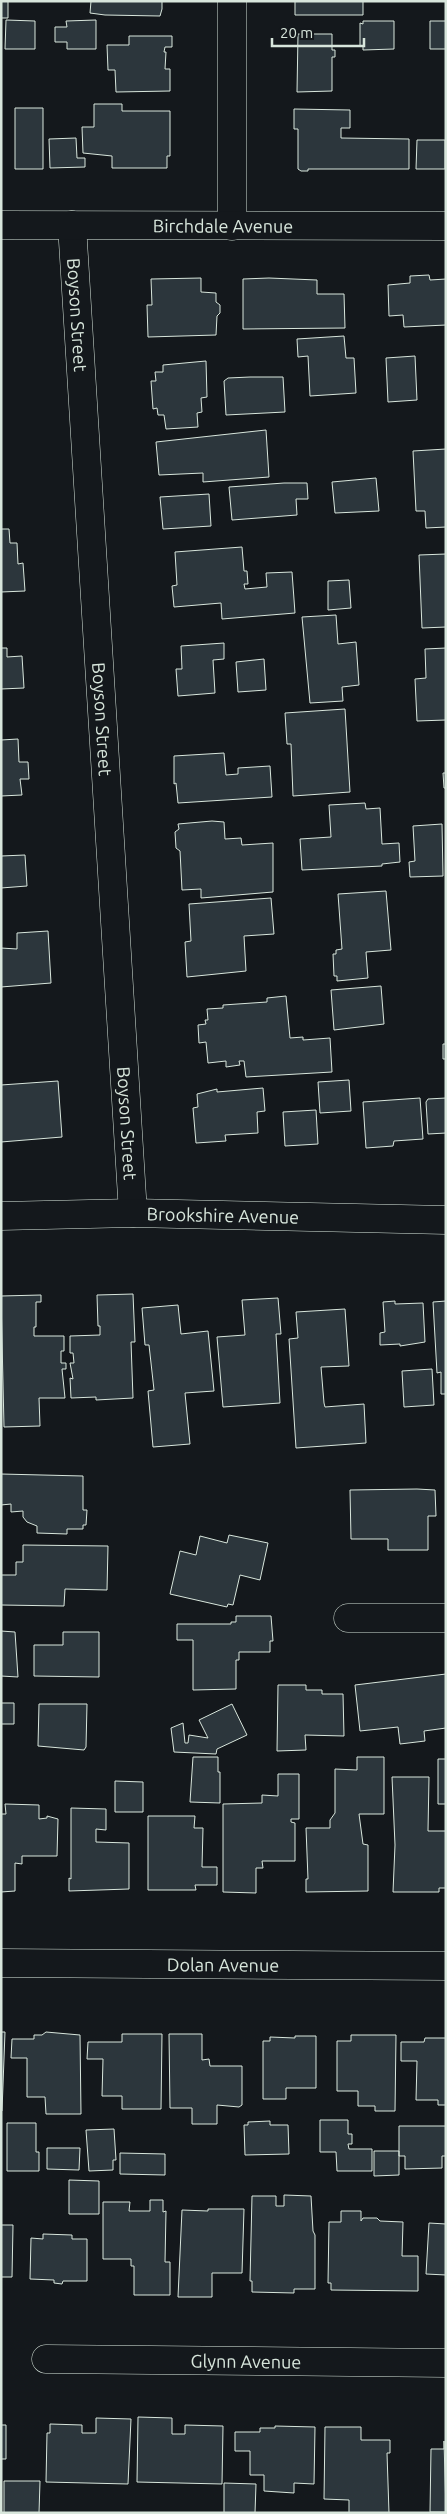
<svg xmlns="http://www.w3.org/2000/svg" width="447" height="2514" font-family="Ubuntu,sans-serif">
<rect width="100%" height="100%" fill="#14181c"/>
<!-- building -->
<path fill="#2c363c" stroke="#d8e6dc" d="M1 1H8V18H1Z
M91 1H162V9L160 16 105 15 90 13Z
M295 1H363V15H295Z
M6 20 35 21V49H5Z
M96 20V49H67V42H55V27H67L66 21Z
M363 21H394V49L363 50V46H360V23L363 24Z
M430 21H446V49H430Z
M298 34H332V50H335V57H332V91L297 92Z
M129 36H172V47H165L164 52H166L165 69H170V91L116 92 115 70H108L107 45H129Z
M94 104H122V111H170V156H167V168H112V156L83 153 82 127H94Z
M15 108H43V169H15Z
M294 109 350 110V128H341V138L409 139V169H308V171H301L298 169V129H294Z
M76 138 77 158H85V167L50 168 49 139Z
M417 140H445V169H416Z
M429 275 430 280 446 279V325L404 327 403 315 389 316 388 285 410 283V276Z
M201 278V292L216 293V302L220 305V313L217 316 216 335 148 337 147 305H152L151 279Z
M269 278 317 280V294H344L345 328 243 329V279Z
M344 336 346 358H354L356 393 310 396 308 356 298 357 297 339Z
M415 356 417 400 388 402 386 358Z
M206 361 207 397 201 398 202 412 197 413 198 427 166 429 164 415H158L157 408 153 409 151 381H156L155 372H163V365Z
M250 377H283L285 412 226 415 224 381 228 378Z
M266 430 269 477 203 482V473L159 475 156 442Z
M446 449V527L426 528 425 511H416L413 451Z
M376 478 379 511 335 513 332 482Z
M284 483H307L308 499H296L297 515 232 520 229 487Z
M209 494 211 526 163 529 160 497Z
M1 529H9L10 543H17L18 564 23 563 25 591 1 592Z
M242 547 244 571H247L248 584H244L245 589 267 587 266 573 292 572 295 613 222 619 221 603 174 607 172 586 177 585 175 552Z
M446 554V627L422 628 419 555Z
M349 580 351 608 328 610V581Z
M336 615 338 644 356 642 359 685 342 687 343 701 310 703 302 617Z
M224 643V659L213 660 215 693 178 696 176 669H182L181 646Z
M1 648H7V657L22 656 24 688 1 689Z
M446 648V720L417 721 415 679 426 678 425 649Z
M264 659 266 690 238 692 236 662Z
M345 709 350 792 293 796 291 744H287L285 713Z
M18 739 19 762H28L29 779H20L22 795 1 796V740Z
M224 753 226 775 238 774V768L270 766 272 797 178 803 176 783 174 784V756Z
M443 773H446V788H444Z
M365 803 366 809 380 808 382 844 399 843 400 862 382 864V866L302 870 300 839 331 837 329 805Z
M212 821 224 822 225 839 241 838 242 845 273 843V892L201 898V889L182 890 180 851 176 848 175 832 179 829 178 824Z
M442 824 443 876 410 877 409 862 415 861 413 826Z
M25 855 27 886 1 888V856Z
M386 891 391 950 366 952 368 978 337 981V976H334L333 954H336V950L342 949 338 894Z
M271 898 274 934 244 936 246 971 187 977 185 942 191 941 189 904Z
M48 931 51 983 1 987V948L17 949V933Z
M381 986 384 1024 334 1030 331 990Z
M286 996 290 1038 303 1037V1040L330 1038 332 1072 246 1077 244 1061H239L240 1065 226 1067V1061L208 1063 206 1042 199 1043 198 1025 206 1024 205 1020H208L207 1009 223 1008V1005L267 1002V998Z
M443 1044H446V1059H443Z
M349 1080 351 1111 320 1113 318 1082Z
M58 1081 62 1137 1 1142V1085Z
M263 1088 265 1111 257 1112 258 1133 225 1135 226 1141 196 1143 193 1108 198 1107 197 1094 217 1089V1092Z
M420 1098 423 1139 394 1141 393 1146 366 1148 363 1102Z
M446 1098V1133L428 1134 426 1102 428 1099Z
M316 1110 318 1144 285 1146 283 1112Z
M133 1294 135 1342H131L133 1398 96 1400V1397L71 1398 70 1378 73 1379 70 1363H74L73 1353H70V1336L100 1335V1326H98L97 1295Z
M41 1295V1302H36V1327H34V1336H64V1351H61V1363H66V1369H62L65 1398H39L40 1426 4 1427 1 1296Z
M278 1298 281 1334H276L280 1403 223 1407 217 1337 245 1335 242 1300Z
M395 1301V1304L423 1303 425 1342 400 1346V1344L380 1345V1333L385 1332 383 1302Z
M446 1301V1394H441V1372L437 1373 433 1302Z
M178 1305 181 1334 208 1331 214 1391 185 1393 190 1444 153 1447 148 1391 154 1390 149 1345H145L142 1308Z
M345 1309 349 1366 321 1367 324 1403 325 1407 364 1404 366 1443 296 1448 289 1339 298 1338 296 1312Z
M432 1369 434 1405 404 1407 402 1371Z
M1 1474 83 1476V1510H87L86 1525H83V1529H67V1534L37 1533V1526L27 1522 23 1517V1511L11 1512V1504L1 1505Z
M417 1489 435 1490 436 1516H428V1550H388V1539H351L350 1490Z
M229 1535 268 1543 260 1580 240 1575 233 1605 228 1604 227 1607 170 1594 180 1551 196 1555 200 1536 227 1543Z
M23 1545 108 1546 107 1590 65 1589 64 1606 1 1605V1575H16V1562H23Z
M236 1616H271L273 1641H270V1652H239V1660H236V1689L193 1690V1640H177V1624H231V1622H236Z
M1 1631 15 1632 18 1677 1 1676Z
M63 1632H99V1677L34 1676V1645H63Z
M446 1674V1728L424 1731 425 1741 400 1744 398 1727 360 1731 355 1685Z
M278 1685H306V1690H322V1694H343L344 1736 305 1735 306 1750 277 1751Z
M1 1703H14V1724H1Z
M39 1704H87L86 1747 84 1750 38 1746Z
M232 1704 247 1735 217 1749 216 1754 174 1752 171 1728 183 1723 185 1743H188L189 1735 208 1738 199 1720Z
M193 1757H218V1772H220V1803L190 1802Z
M357 1757H384V1814H359L363 1844 368 1845V1891L306 1892V1879H308L306 1828H330V1820L335 1813V1769L357 1770Z
M438 1759H446V1804H438Z
M278 1774H299V1819H291V1822L295 1823V1861H262L263 1868H256V1893L223 1892V1804L262 1803V1795L278 1796Z
M392 1777H429L428 1831H446V1888H439V1892H393L395 1845Z
M115 1781 143 1782V1812H115Z
M5 1804 39 1805V1819L47 1818V1816L58 1819 57 1856H22V1864L15 1863V1891L1 1892V1814H6Z
M71 1808 106 1809V1830L96 1829V1842L129 1843V1889L69 1891V1878L71 1879Z
M148 1816H195L194 1828H203L202 1867H217V1885H195L196 1890H148Z
M1 2032H5L2 2111H1Z
M46 2032 80 2035 81 2114H46L45 2097H27V2058H11L12 2039H34V2035H42Z
M122 2034H162L161 2109H122V2096H102L103 2059H87L88 2042H122Z
M169 2034H202V2060L209 2059 210 2066H242V2105L239 2107 217 2105V2124H192V2108H170Z
M351 2035H396L395 2111H375V2106H358V2091H337V2041H351Z
M295 2036H316V2088H286V2099H263V2041H270V2037L295 2038Z
M425 2038H446V2105H438V2100H416L417 2061H401V2042H424Z
M320 2120H348V2134H352V2144H348L349 2149H372V2171H337L336 2152H320Z
M270 2121V2125H288L289 2154 245 2155 244 2125H248V2122Z
M7 2123H36V2152H39V2171H7Z
M399 2126H446V2156H442V2168L405 2169V2156H399Z
M114 2129 116 2160H113V2170L89 2171 86 2130Z
M47 2148H80L79 2170 47 2169Z
M374 2151H399V2175L374 2176Z
M120 2153 165 2154V2175L120 2174Z
M69 2180 99 2181V2214H69Z
M284 2195 311 2196 313 2231 315 2235V2289H294V2293L252 2292V2281H250L252 2196H276V2206H284Z
M150 2200H163V2212L166 2211 165 2262H170V2295H134V2266H131V2259H103V2202H130L129 2211H150Z
M208 2209H244L242 2273H212V2297H178L182 2210 208 2211Z
M341 2211H361V2221L363 2218H377L380 2221 403 2222 402 2256H418V2291L331 2290V2283H328L329 2222H341Z
M429 2223 446 2224V2275L426 2274Z
M1 2225H13L12 2277H1Z
M43 2234 72 2235V2239H87V2281H63L62 2284 54 2283V2280L30 2279 31 2238 43 2239Z
M138 2417 172 2418V2434H185V2425L223 2426 222 2484 137 2482Z
M96 2418 131 2419 128 2484 46 2482 47 2433H50V2424L82 2425V2433H96Z
M1 2425H6V2459H1Z
M275 2426 315 2427 314 2484 294 2483V2493L264 2491V2475H250V2451H235V2432H260V2428H275Z
M325 2427H361V2440H390V2453H387L389 2513H349V2500L324 2499Z
M444 2441 446 2512H430L431 2449H444Z
M4 2481H40L39 2513H4Z
M224 2483 256 2484 255 2513H224Z"/>
<g fill="none" stroke-linecap="round" stroke-linejoin="round">
<!-- street casing -->
<g stroke="#d8e6dc" stroke-width="29">
<g id="street">
<path id="s1" d="M72 225 133 1213"/>
<path d="M232 226V1"/>
<path d="M348 1618H446"/>
<path id="s2" d="M1 1963 446 1966"/>
<path id="s3" d="M46 2359 446 2363"/>
</g>
</g>
<!-- secondary casing -->
<g stroke="#d8e6dc" stroke-width="29">
<g id="secondary">
<path id="s4" d="M1 225 446 226"/>
<path id="s5" d="M1 1216 133 1213 446 1220"/>
</g>
</g>
<!-- street -->
<use href="#street" stroke="#14181c" stroke-width="28"/>
<!-- secondary -->
<use href="#secondary" stroke="#14181c" stroke-width="28"/>
</g>
<g text-anchor="middle" dominant-baseline="central" stroke-width="4" stroke-linejoin="round" paint-order="stroke">
<!-- street labels -->
<g font-size="18" fill="#d8e6dc" stroke="#14181c">
<text stroke="none"><textPath href="#s4" startOffset="222">Birchdale Avenue</textPath></text>
<text stroke="none"><textPath href="#s1" startOffset="90">Boyson Street</textPath></text>
<text stroke="none"><textPath href="#s1" startOffset="495">Boyson Street</textPath></text>
<text stroke="none"><textPath href="#s1" startOffset="900">Boyson Street</textPath></text>
<text stroke="none"><textPath href="#s5" startOffset="222">Brookshire Avenue</textPath></text>
<text stroke="none"><textPath href="#s2" startOffset="222">Dolan Avenue</textPath></text>
<text stroke="none"><textPath href="#s3" startOffset="200">Glynn Avenue</textPath></text>
</g>
</g>
<!-- border -->
<rect width="447" height="2514" fill="none" stroke="#d8e6dc" stroke-width="5"/>
<!-- scale -->
<path d="M272 38v8h92v-8" fill="none" stroke="#d8e6dc" stroke-width="2.5"/>
<text x="280" y="38" font-size="15" fill="#d8e6dc" stroke="#14181c" stroke-width="4" paint-order="stroke">20 m</text>
</svg>
